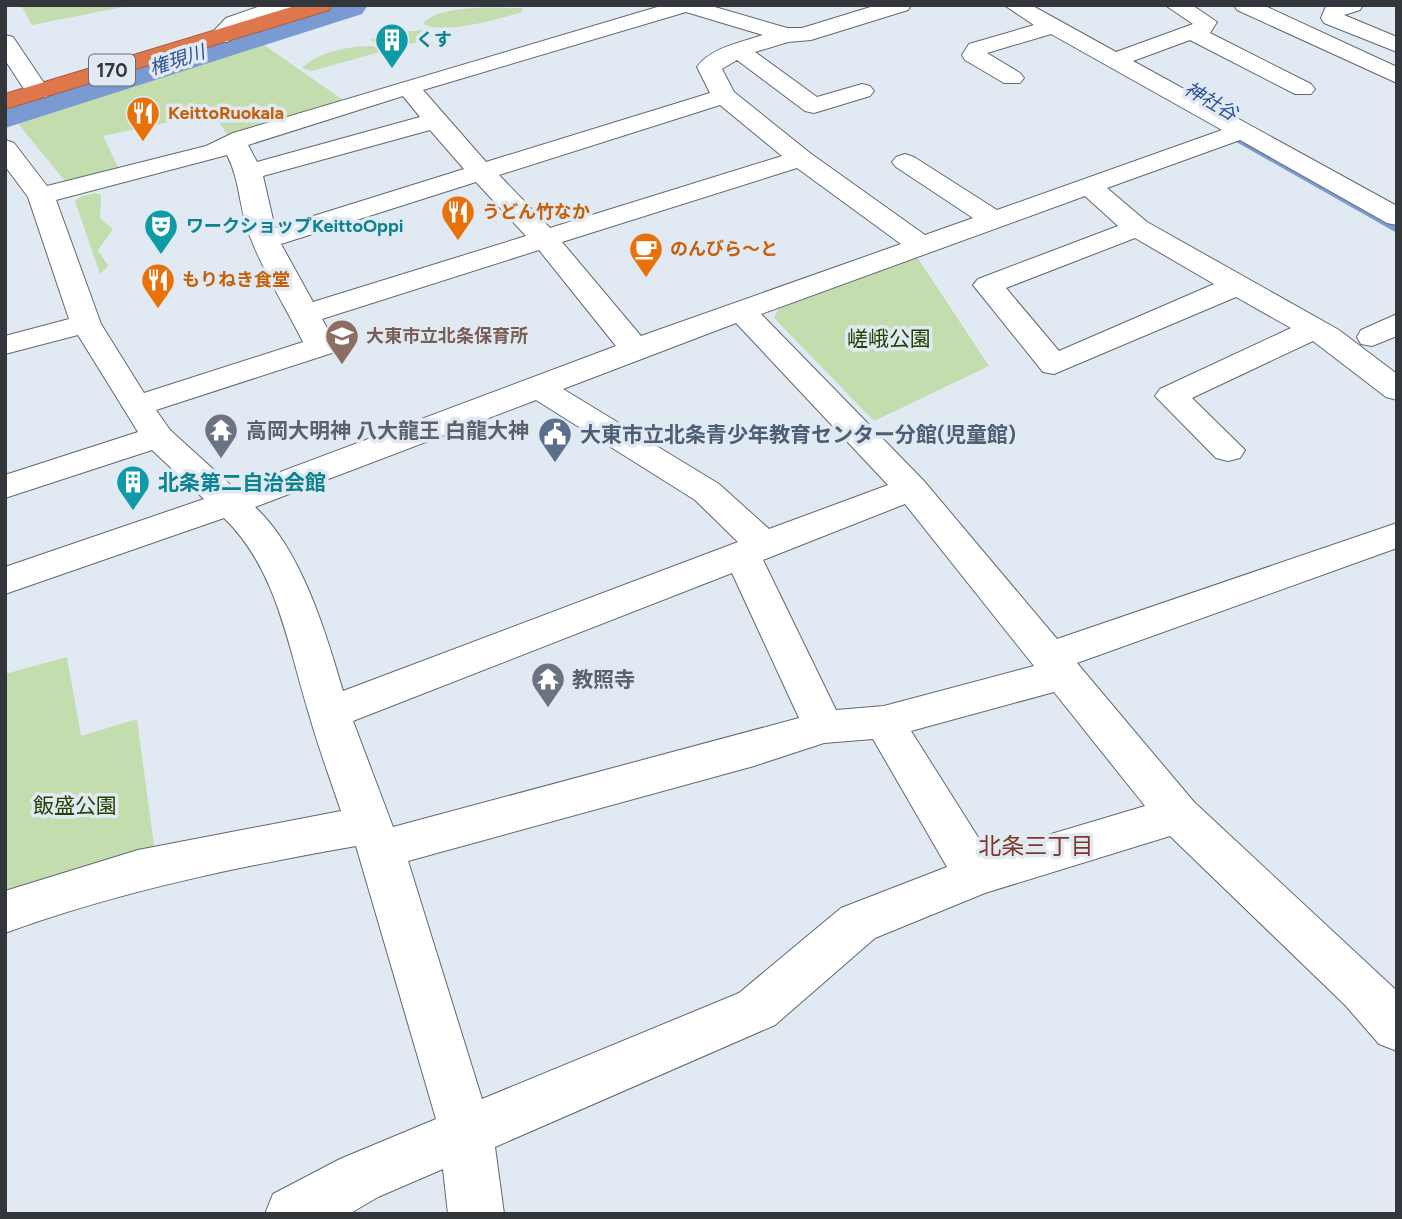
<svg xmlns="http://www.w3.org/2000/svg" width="1402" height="1219" font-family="Figtree,'Noto Sans JP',sans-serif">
<rect width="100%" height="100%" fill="#e1e9f2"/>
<!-- green -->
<path fill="#c4ddaf" d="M21 5H133L32 25Z
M517 8H522V12C499 19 444 35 423 24 438 4 494 8 517 8Z
M426 30 435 34C420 45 388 50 370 40L390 33Z
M257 40 343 100 228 136 213 113 103 136 119 169 77 180 65 181 15 120Z
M373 46 383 51 312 71 302 68C319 51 351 46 373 46Z
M96 193 101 195 100 218 113 229 98 250 108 266 100 274 75 201 82 196Z
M915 254 989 366 874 421 774 318 779 308Z
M67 657 81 736 137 719 155 853 5 902V674Z"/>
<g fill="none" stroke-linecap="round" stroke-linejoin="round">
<!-- stream -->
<path fill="#7a9ad1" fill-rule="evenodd" d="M1224 131H1230L1397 226V233L1224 135Z"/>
<!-- river -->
<path fill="#7a9ad1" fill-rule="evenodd" d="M305 5H368L362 14 5 128V99Z"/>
<!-- minor casing -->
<g stroke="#626870" stroke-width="2">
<path id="minor" d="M263 5H295L292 10 242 28 227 42H211L208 37 226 18Z
M664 5H708L787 28H802L877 5H911L908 10 811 40 788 42 755 52 817 97 862 84 870 86 874 91 870 96 814 113 805 111 737 60 722 69 734 92 810 153 925 235 973 218 896 167 892 162 896 157 905 154 914 157 997 210 1222 130 1051 34 987 53 1020 73 1024 78 1020 83H1004L965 60 962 55 969 44 1034 25 1004 5H1031L1116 52 1193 24 1165 5H1192L1217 22 1210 33 1311 84 1315 89 1311 94H1295L1190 40 1133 61 1397 206V225L1387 223 1240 140 1107 188 1147 222 1339 330 1397 374V400L1386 397 1313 341 1192 398 1245 450 1240 458 1228 461 1216 458 1155 396 1160 389 1291 328 1236 297 1054 374 1043 372 973 285 978 279 1118 226 1085 196 761 314 924 481 1057 639 1397 523V548L1077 663 1194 802 1397 991V1051L1379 1044 1345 1005 1170 836 985 893 875 938 775 1025 495 1147 504 1214H448L443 1169 378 1197 349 1214H265L273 1194 340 1159 436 1119 356 846C237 867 120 891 5 933V891L138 850 341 811C330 779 318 746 309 714 288 646 277 569 224 518L5 594V567L204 499 152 450 5 498V475L138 432 78 335 5 354V336L69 319 28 197 5 166V140L14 143 47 186 206 146 233 133ZM686 12 763 35C742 42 710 48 697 67L710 93 486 162 423 90ZM403 96 420 117 257 162 248 145ZM720 105 782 156 550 228 499 175ZM430 130 464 169 275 228 263 176ZM227 155C241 182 239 212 251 239 265 275 286 308 303 342L144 393 101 324 56 200ZM797 168 901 244 641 336 562 242ZM476 182 526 236 313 302 281 244ZM1135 238 1214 284 1059 351 1006 288ZM539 250 616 346 235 489 170 430 156 410 332 353 337 346 322 319ZM736 323 888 485 769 529 719 484 563 389ZM536 400 695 500 738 542 343 691C326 633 301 549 255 507ZM905 504 1034 666 884 706 836 710 763 560ZM732 573 799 718 393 827 353 721ZM1054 692 1145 806 988 853 911 731ZM873 739 947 867 841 908 739 993 482 1099 408 861 754 766 824 743Z
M1234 5H1263L1397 67V83L1237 10Z
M1330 5H1363L1360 10 1344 15 1397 37V52L1324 23 1321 18 1326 6Z
M5 35 13 37 50 92 46 97H30L26 92 5 60Z
M1397 314V336L1372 346 1361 344 1357 337 1361 330Z"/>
</g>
<!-- highway casing -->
<g stroke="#a26046" stroke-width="2">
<path id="highway" d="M298 5H332L329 10 5 109V94Z"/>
</g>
<!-- minor -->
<use href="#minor" fill="#fff" fill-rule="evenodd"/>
<!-- highway -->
<use href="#highway" fill="#de774c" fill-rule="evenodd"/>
</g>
<!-- icons -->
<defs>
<g id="building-pin" transform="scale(1.75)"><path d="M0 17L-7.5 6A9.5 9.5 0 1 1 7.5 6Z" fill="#0f9aa8" stroke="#e1e9f2"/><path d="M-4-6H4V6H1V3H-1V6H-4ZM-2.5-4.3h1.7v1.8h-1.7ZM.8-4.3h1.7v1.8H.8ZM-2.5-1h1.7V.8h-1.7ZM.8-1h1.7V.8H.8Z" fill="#fff"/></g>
<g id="restaurant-pin" transform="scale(1.75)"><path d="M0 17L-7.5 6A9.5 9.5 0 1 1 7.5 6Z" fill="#e8710a" stroke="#e1e9f2"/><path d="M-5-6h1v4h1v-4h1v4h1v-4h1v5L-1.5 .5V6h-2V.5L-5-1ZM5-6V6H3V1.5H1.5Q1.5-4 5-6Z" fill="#fff"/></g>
<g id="theatre-pin" transform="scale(1.75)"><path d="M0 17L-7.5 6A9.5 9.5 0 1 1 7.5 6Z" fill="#0f9aa8" stroke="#e1e9f2"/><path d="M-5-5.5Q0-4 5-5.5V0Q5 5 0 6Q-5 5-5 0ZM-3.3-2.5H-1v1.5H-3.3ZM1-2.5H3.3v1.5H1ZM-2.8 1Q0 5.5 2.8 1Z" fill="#fff"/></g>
<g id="cafe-pin" transform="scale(1.75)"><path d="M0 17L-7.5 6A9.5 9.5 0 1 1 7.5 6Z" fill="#e8710a" stroke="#e1e9f2"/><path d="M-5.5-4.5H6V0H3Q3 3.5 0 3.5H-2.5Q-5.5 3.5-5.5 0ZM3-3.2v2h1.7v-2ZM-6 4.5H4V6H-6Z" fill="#fff"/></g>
<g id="school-pin" transform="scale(1.75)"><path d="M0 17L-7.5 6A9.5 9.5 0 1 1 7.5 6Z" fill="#8d6e63" stroke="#e1e9f2"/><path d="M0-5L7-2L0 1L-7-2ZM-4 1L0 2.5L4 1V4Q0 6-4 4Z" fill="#fff"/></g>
<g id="temple-pin" transform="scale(1.75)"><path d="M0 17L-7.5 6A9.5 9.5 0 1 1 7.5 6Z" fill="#6b7280" stroke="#e1e9f2"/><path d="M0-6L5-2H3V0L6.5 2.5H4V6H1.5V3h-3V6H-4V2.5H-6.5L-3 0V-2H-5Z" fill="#fff"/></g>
<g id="civic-pin" transform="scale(1.75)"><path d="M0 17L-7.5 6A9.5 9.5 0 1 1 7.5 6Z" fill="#5c6f8a" stroke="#e1e9f2"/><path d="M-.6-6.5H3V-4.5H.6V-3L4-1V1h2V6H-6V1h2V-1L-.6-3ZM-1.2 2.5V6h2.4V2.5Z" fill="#fff"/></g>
</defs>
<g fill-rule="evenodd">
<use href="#building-pin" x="392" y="40"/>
<use href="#restaurant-pin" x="143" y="113"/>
<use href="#restaurant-pin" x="458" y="212"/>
<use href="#theatre-pin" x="161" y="226"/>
<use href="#cafe-pin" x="646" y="249"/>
<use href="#restaurant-pin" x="158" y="280"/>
<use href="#school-pin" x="342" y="336"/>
<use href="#temple-pin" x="221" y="430"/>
<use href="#civic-pin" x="555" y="434"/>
<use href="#building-pin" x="133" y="482"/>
<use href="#temple-pin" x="548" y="679"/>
</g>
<g text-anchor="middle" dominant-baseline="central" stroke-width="7" stroke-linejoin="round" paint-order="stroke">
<!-- far-culture labels -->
<g font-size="18" font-weight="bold" fill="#0d838f" stroke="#e1e9f2" text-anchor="start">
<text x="416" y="40">くす</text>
<text x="186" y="226">ワークショップKeittoOppi</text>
</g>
<!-- far-food labels -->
<g font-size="18" font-weight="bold" fill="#c56008" stroke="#e1e9f2" text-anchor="start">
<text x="168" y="113">KeittoRuokala</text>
<text x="482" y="212">うどん竹なか</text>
<text x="670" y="249">のんびら～と</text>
<text x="182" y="280">もりねき食堂</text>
</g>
<!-- far-education labels -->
<g font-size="18" font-weight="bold" fill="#785e54" stroke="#e1e9f2" text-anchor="start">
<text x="366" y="336">大東市立北条保育所</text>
</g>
<!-- far-water labels -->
<g font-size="19" font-style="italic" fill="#2c5296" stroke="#e1e9f2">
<text transform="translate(177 60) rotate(-18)">権現川</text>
<text transform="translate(1211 101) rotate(30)">神社谷</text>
</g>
<!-- shield labels -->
<rect fill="#e1e9f2" stroke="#676c71" stroke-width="2" x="89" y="54.5" width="46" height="31" rx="5"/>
<g font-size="19" font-weight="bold" fill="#33363a">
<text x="112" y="70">170</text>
</g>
<!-- park labels -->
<g font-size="21" fill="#264200" stroke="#e1e9f2">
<text x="889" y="338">嵯峨公園</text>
<text x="75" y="805">飯盛公園</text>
</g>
<!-- worship labels -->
<g font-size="21" font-weight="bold" fill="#5b616d" stroke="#e1e9f2" text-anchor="start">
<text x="246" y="430">高岡大明神 八大龍王 白龍大神</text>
<text x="572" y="679">教照寺</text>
</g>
<!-- service labels -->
<g font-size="21" font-weight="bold" fill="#4e5e75" stroke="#e1e9f2" text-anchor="start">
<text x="580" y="434">大東市立北条青少年教育センター分館(児童館)</text>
</g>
<!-- culture labels -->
<g font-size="21" font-weight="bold" fill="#0d838f" stroke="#e1e9f2" text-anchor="start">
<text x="158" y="482">北条第二自治会館</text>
</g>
<!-- neighbourhood labels -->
<g font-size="23" fill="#7d3828" stroke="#e1e9f2">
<text x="1036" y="846">北条三丁目</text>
</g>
</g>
<!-- border -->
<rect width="1402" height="1219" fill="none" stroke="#33363a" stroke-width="14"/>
</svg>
